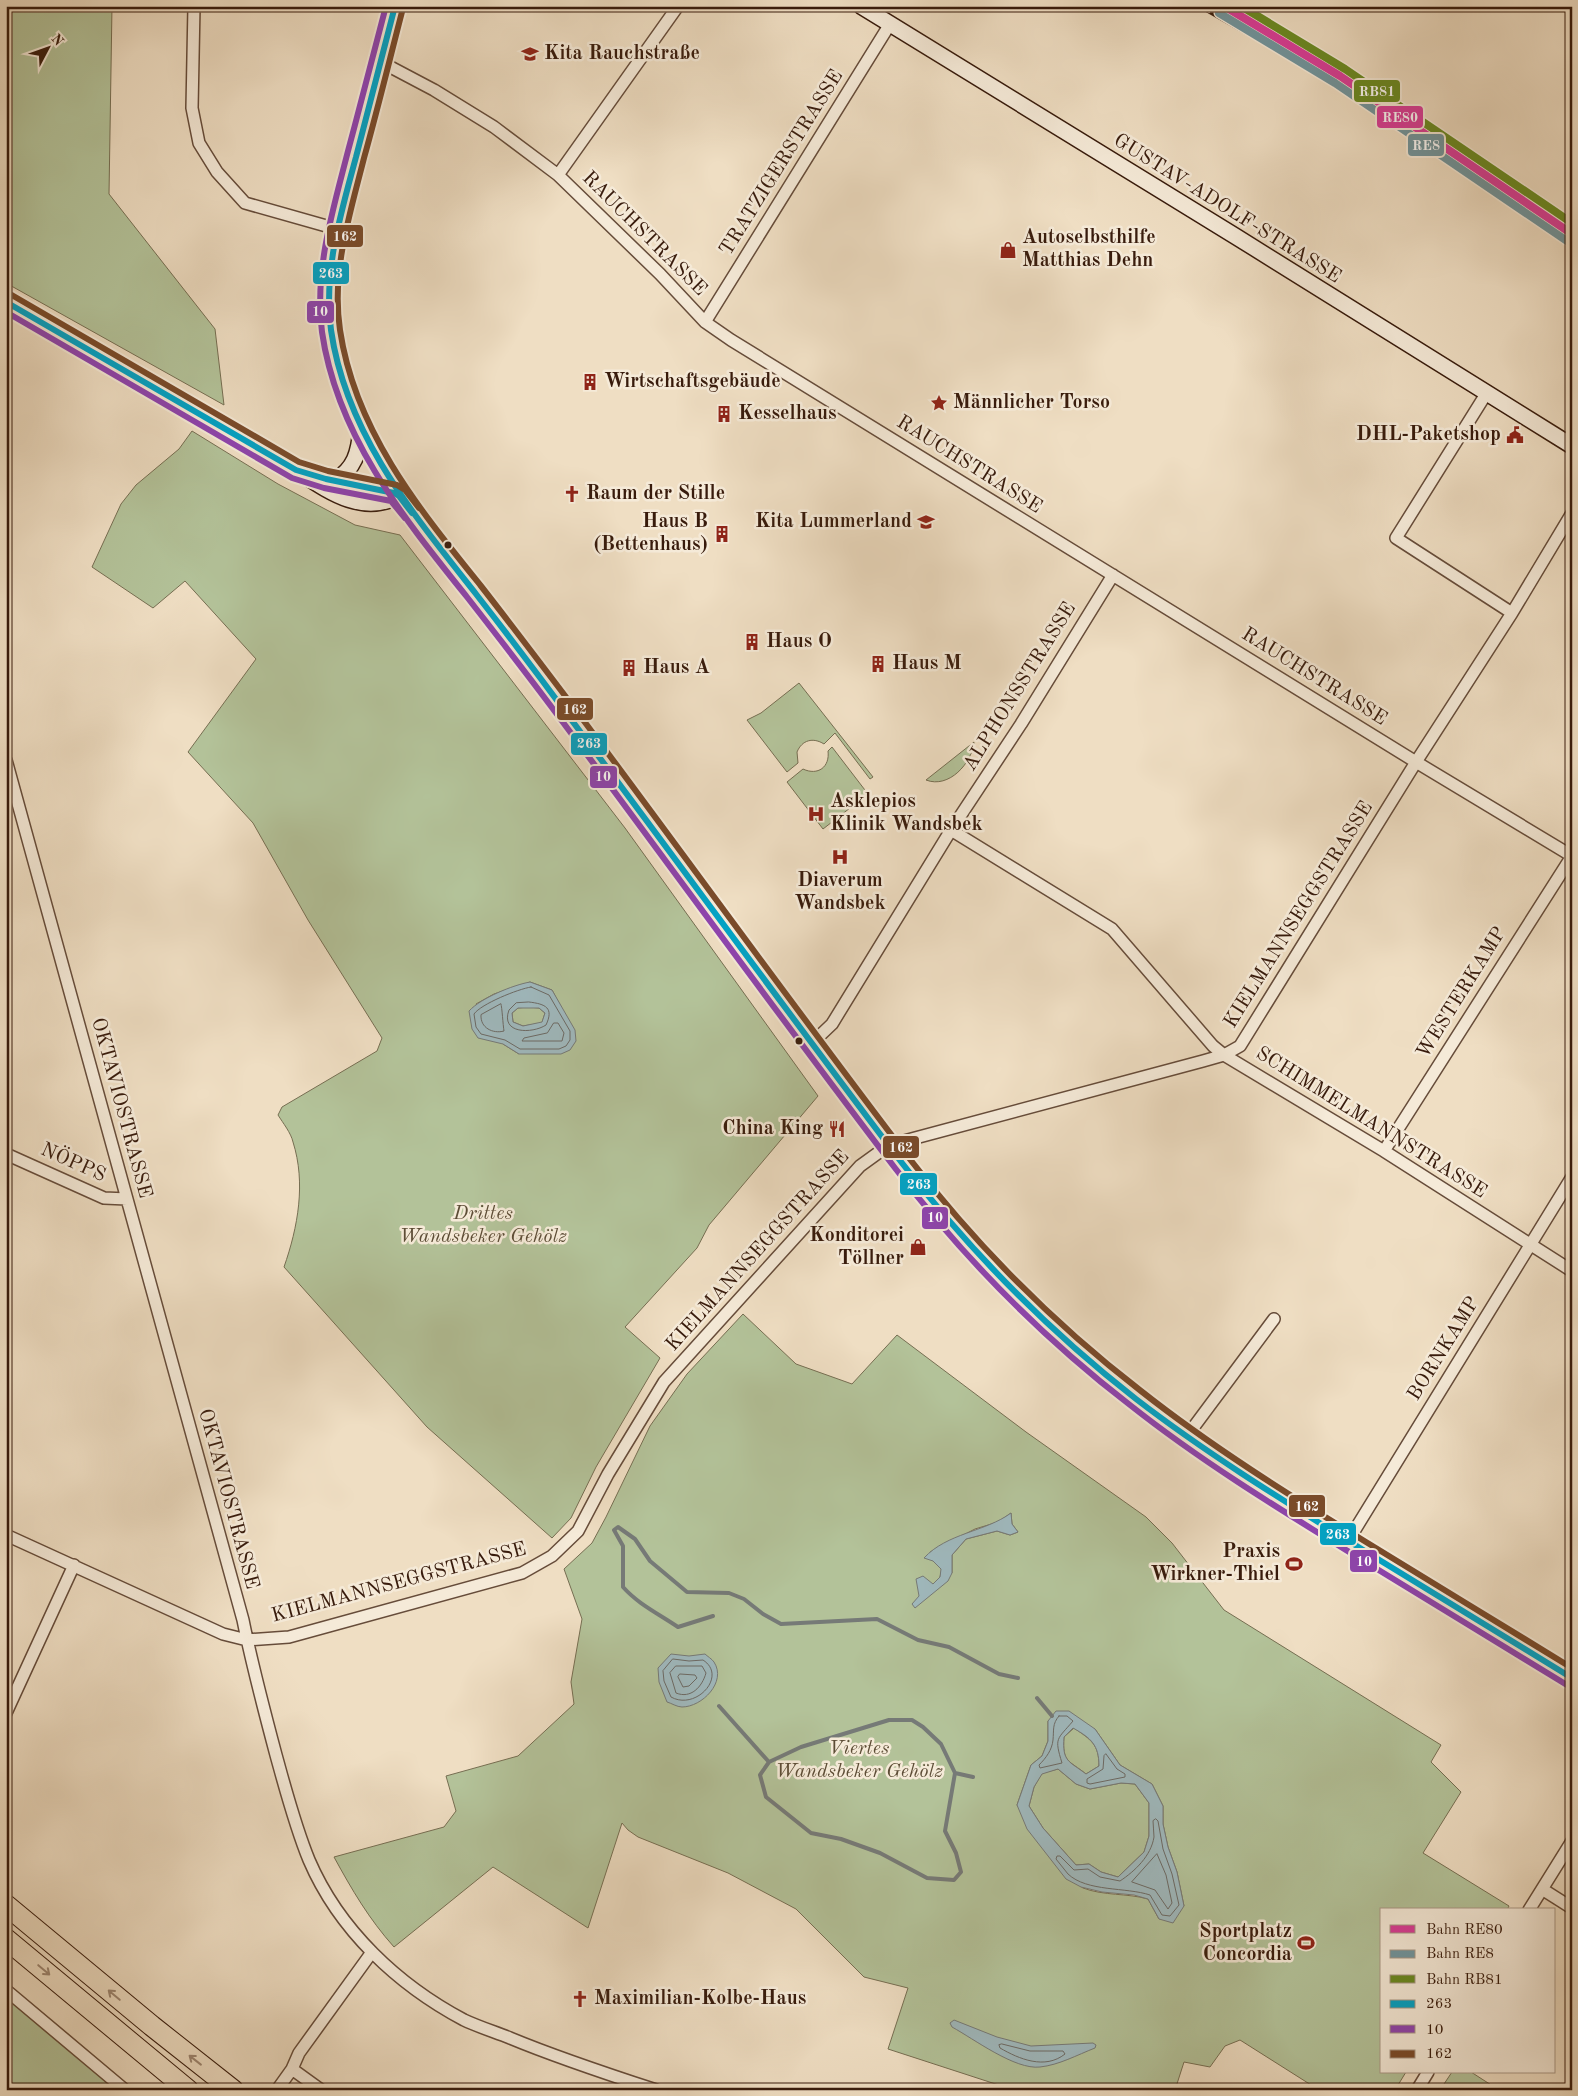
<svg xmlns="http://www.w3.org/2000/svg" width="1578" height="2096" font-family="'Old Standard TT',serif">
<rect width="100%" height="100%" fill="#efdec3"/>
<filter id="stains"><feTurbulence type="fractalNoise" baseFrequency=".004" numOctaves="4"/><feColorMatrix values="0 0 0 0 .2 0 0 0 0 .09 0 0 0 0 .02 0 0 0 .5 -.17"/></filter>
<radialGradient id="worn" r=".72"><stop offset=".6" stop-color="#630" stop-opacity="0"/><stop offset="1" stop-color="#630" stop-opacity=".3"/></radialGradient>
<!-- green -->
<path fill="#b3c299" stroke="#766e52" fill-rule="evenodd" d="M6 6H112L109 194 215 329 224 405 6 283Z
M192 431 278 484 355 525 400 535 625 828 818 1096 709 1225 697 1248 625 1327 660 1358 596 1467 571 1518 552 1538 427 1427 284 1267C298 1227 306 1183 293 1142 291 1133 283 1123 278 1115L282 1107 377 1051 382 1038 308 920 253 823 188 752 256 659 185 581 153 608 92 567 121 504 136 485 179 449ZM530 982 552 990 561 1007 519 1054 503 1044 476 1004 494 994Z
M799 683 873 777 870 779 835 733 824 744C813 737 802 740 797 752L798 763 787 772 747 720 761 713Z
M974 742C972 763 949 789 926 780Z
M832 747 868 794 823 829 787 782 803 769C818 776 830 767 828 751Z
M528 1007 539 1008 545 1013 542 1023 523 1026 513 1022 512 1013 518 1008Z
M743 1314 796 1364 852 1384 897 1335 1026 1432 1146 1517 1172 1543 1224 1610 1441 1745 1431 1762 1461 1792 1423 1853 1509 1906 1507 1910H1382V2072H1406L1395 2090H1319L1240 2040 1225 2046 1210 2067 1184 2062 1175 2090H1014L888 2049 908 1988 864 1977 796 1909 728 1873 638 1837 628 1830 622 1823 588 1928 493 1867 394 1947C369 1919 352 1890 334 1857L444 1827 456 1811 446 1776 518 1756 574 1704 571 1682 582 1619 564 1569 592 1543 606 1517 650 1426 687 1374ZM1011 1513 1012 1524 1018 1532 1010 1535 997 1531 966 1539 952 1555V1573L913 1604 940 1577 942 1569 933 1561 930 1552 975 1529 998 1522ZM1048 1721 1095 1729 1120 1765 1152 1784 1163 1806V1824L1168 1847 1177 1872 1184 1906 1159 1919 1148 1899C1127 1893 1104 1896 1083 1888 1076 1885 1026 1817 1017 1805L1031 1765 1042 1756 1048 1741Z
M1074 1728C1091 1740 1099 1744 1099 1766L1086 1774C1069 1760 1062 1763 1064 1737Z
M1058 1769 1076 1784 1090 1789 1121 1783 1135 1784 1149 1803V1836L1144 1852 1118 1877 1101 1872 1089 1864 1076 1865 1043 1828 1029 1806 1034 1787 1042 1773Z
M6 1995 120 2090H6Z
M1452 2072H1471L1499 2090H1440Z"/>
<!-- water -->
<path fill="#9fb9be" stroke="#767a77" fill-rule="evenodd" d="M530 982 552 990 575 1030 576 1041 570 1050 561 1054H519L503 1044 478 1038 472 1029 469 1011C481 998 513 985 530 982ZM518 1008H539L545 1013 542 1022 523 1026 513 1022 512 1013Z
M1011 1513 1012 1524 1018 1532 1010 1535 997 1531 966 1539 952 1555V1573L948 1581 915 1608 912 1604 919 1596 916 1579 923 1576 933 1584 940 1577 941 1569 933 1561 924 1558C947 1533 985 1532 1011 1513Z
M671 1654 689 1656 705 1654C707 1656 712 1659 714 1662 727 1682 702 1707 682 1707 677 1707 671 1703 667 1702L659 1682 658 1668Z
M1056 1711H1069L1095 1729 1120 1765 1152 1784 1163 1806V1824L1168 1847 1177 1872 1184 1906 1173 1923 1159 1919 1148 1899 1134 1895 1102 1892 1081 1887 1066 1879 1027 1829 1017 1805 1031 1765 1042 1756 1048 1741V1721ZM1073 1728C1091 1738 1099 1745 1099 1766L1086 1774C1069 1761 1062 1762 1064 1737ZM1058 1769 1076 1784 1090 1789 1121 1783 1135 1784 1149 1803V1836L1144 1852 1118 1877 1101 1872 1089 1864 1076 1865 1043 1828 1029 1806 1034 1787 1042 1774Z
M954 2020 997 2037 1031 2046 1093 2043 1096 2045 1095 2048C1077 2055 1059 2065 1040 2067 1015 2070 974 2039 952 2027L950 2023Z"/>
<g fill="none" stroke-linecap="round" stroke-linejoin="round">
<!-- shore -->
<path stroke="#6c6a65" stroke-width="1" d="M531 987 549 995 570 1031V1040L566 1046 559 1049H520L505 1040 481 1034 476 1027 474 1014C481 1004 518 989 531 987Z
M529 1002C546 1004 554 1008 546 1025 532 1034 500 1034 509 1010L516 1003Z
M501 1004C502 1007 503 1025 504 1031 493 1034 480 1028 481 1015Z
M554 1023H558L564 1033 562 1041H522L524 1038 547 1033Z
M673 1659 689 1661 703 1660C728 1676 696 1711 671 1697L664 1681 663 1671Z
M676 1666H702L706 1673C702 1687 691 1699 676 1693L670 1673Z
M680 1674 695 1675 697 1678 689 1686 683 1687 678 1677Z
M1059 1716H1067L1073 1721C1057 1740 1054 1737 1062 1763L1040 1768 1039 1765C1046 1758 1052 1750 1053 1740 1054 1730 1052 1724 1059 1716Z
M1106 1754 1117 1769 1125 1774V1777L1090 1784 1087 1783V1779L1103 1769 1104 1756Z
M1156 1819 1158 1821 1163 1849 1172 1874 1179 1905 1170 1916 1162 1915 1150 1895C1126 1887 1087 1892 1068 1874 1064 1869 1060 1864 1056 1859L1057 1856H1060L1074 1870 1088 1869 1100 1877 1120 1881C1135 1871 1151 1856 1154 1837 1154 1832 1153 1826 1153 1821Z
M1157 1854 1166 1875 1172 1903 1168 1909 1155 1890 1132 1882Z
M1002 2044 1030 2051H1063L1065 2054C1045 2070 1019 2059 1000 2048L999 2045Z"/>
<!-- stream -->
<path stroke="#767a77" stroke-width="4" d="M713 1616 678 1627C659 1614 638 1604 623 1587V1546L614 1530 618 1527 635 1539 650 1561 687 1592 729 1593 744 1599 763 1614 781 1624 877 1619 918 1640 949 1647 999 1674 1018 1678
M1037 1698 1052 1716
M719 1706 769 1762
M889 1720H912L923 1727 941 1744 955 1773 945 1831 956 1853 961 1872 954 1880 927 1878 880 1853 841 1839 811 1833 766 1797 760 1775 769 1762 801 1747Z
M955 1773 973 1777"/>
<!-- street casing -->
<g stroke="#664c3a" stroke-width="14">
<path id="street" d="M194 6 192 108 199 143 217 172 245 203 337 229
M381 62 434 90 494 127 558 175 660 274 705 322 731 340 1416 762 1572 856
M558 175 678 6
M705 322 890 24
M1486 394 1396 538 1512 613
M6 760 243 1620C252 1665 264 1710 276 1755 286 1791 295 1826 309 1860 339 1930 398 1985 464 2020 479 2027 495 2032 510 2038 558 2058 607 2074 656 2090
M951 830 1112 929 1213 1046 1224 1055 1384 1151 1572 1271
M811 1044 832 1024 951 830 1021 724 1113 575
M1384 1151 1572 856
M6 1154 104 1198 127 1199
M1187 1436 1274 1319
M6 1535 223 1634 247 1640 289 1637 522 1573 552 1556 578 1531 608 1474 664 1382 860 1166 889 1145 1203 1061 1224 1055 1240 1046 1416 762 1512 613 1572 513
M1348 1541 1572 1177
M6 1713 74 1565
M1542 1889 1572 1908
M1529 1910 1572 1841
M6 1990 125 2090
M292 2069 321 2090
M277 2090 292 2069 299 2053 372 1952
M1417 2090 1428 2072"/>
</g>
<!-- secondary casing -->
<g stroke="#381b0c" stroke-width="18">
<path id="secondary" d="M395 6C382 56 369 106 356 156 341 213 323 270 331 330 345 439 413 514 478 597 519 649 559 702 598 755 680 864 759 975 842 1084 882 1136 921 1191 965 1240 1010 1289 1059 1334 1109 1377 1177 1434 1252 1481 1327 1528 1409 1578 1490 1628 1572 1678
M861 6 1235 236 1572 446
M6 302 296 470C327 490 361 516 399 496
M311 475 341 483 381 489 399 496
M334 481C355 469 359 452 361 429"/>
</g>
<!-- highway casing -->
<g stroke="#381b0c" stroke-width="22">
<path id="highway" d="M6 1905 152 2026 233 2090
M6 1939 188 2090"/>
</g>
<!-- street -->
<use href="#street" stroke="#f5ead8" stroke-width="11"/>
<!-- secondary -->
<use href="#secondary" stroke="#f5ead8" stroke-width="15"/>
<!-- highway -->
<use href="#highway" stroke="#efdec3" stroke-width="20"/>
<!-- rail casing -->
<g stroke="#381b0c" stroke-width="5.5">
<path id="rail" d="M1201 6 1335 83 1572 247"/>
</g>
<!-- rail -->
<use href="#rail" stroke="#f5ead8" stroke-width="4" stroke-dasharray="11" stroke-linecap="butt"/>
<!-- bus-1 casing -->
<g stroke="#f5ead8" stroke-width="10">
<path id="bus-1" d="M395 6C382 57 369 107 356 157 341 213 323 271 331 330 346 434 413 514 476 594 508 635 539 676 570 718 681 866 790 1016 902 1163 970 1251 1049 1331 1136 1399 1210 1456 1289 1504 1368 1553 1436 1594 1504 1636 1572 1678
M6 302 296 470 326 479 394 493 399 496 412 513"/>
</g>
<!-- bus-2 casing -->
<g stroke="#f5ead8" stroke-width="10">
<path id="bus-2" d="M386 6C373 55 361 103 348 151 333 210 314 270 322 332 337 436 403 517 467 597 499 638 531 679 562 721 673 870 782 1020 895 1168 963 1257 1042 1337 1130 1405 1202 1462 1281 1510 1359 1558 1428 1600 1498 1643 1567 1685
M6 312 292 478 324 488 391 501 405 518"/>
</g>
<!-- bus-3 casing -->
<g stroke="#f5ead8" stroke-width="10">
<path id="bus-3" d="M403 8C390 58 378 108 364 158 350 214 331 272 340 330 355 431 419 509 481 586 513 627 544 668 575 709 687 859 796 1010 909 1158 976 1245 1054 1324 1141 1391 1212 1447 1289 1495 1366 1542 1435 1584 1503 1626 1572 1668
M10 294 299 462 328 471 397 485 405 490 419 508"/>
</g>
<!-- bus-1 -->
<use href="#bus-1" stroke="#03a2c4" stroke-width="6"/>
<!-- bus-2 -->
<use href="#bus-2" stroke="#8e44ad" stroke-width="6"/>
<!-- bus-3 -->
<use href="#bus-3" stroke="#7a4b2a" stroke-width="6"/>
<!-- rail-1 casing -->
<g stroke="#f5ead8" stroke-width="11">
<path id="rail-1" d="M1224 6 1340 76 1572 234"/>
</g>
<!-- rail-2 casing -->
<g stroke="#f5ead8" stroke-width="11">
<path id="rail-2" d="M1219 13 1335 83 1567 241"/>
</g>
<!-- rail-3 casing -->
<g stroke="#f5ead8" stroke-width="11">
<path id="rail-3" d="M1241 6 1345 69 1572 223"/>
</g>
<!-- rail-1 -->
<use href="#rail-1" stroke="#d83c96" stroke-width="8"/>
<!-- rail-2 -->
<use href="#rail-2" stroke="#71959e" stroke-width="8"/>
<!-- rail-3 -->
<use href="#rail-3" stroke="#6a8a22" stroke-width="8"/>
</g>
<!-- one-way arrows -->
<defs><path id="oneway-shaft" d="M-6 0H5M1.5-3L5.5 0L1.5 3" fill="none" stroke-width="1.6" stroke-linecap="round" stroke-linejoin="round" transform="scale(1.25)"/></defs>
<g stroke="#9d8671">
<use href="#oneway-shaft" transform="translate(44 1970) rotate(40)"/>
<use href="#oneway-shaft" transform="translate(114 1995) rotate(-140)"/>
<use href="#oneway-shaft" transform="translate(195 2060) rotate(-142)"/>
</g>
<!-- icons -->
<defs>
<g id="school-bare" transform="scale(1.35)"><path d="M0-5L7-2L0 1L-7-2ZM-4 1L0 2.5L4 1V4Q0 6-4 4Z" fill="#8f2418" stroke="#f5ead8" stroke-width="2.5" paint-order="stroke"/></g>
<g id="shop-bare" transform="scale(1.35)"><path d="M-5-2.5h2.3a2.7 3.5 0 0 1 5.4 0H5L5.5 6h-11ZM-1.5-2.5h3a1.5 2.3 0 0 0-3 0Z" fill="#8f2418" stroke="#f5ead8" stroke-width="2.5" paint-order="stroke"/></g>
<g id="building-bare" transform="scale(1.35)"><path d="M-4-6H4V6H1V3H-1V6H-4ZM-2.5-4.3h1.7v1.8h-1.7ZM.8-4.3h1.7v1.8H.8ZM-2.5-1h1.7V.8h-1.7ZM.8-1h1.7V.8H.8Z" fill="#8f2418" stroke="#f5ead8" stroke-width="2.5" paint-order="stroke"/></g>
<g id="sight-bare" transform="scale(1.35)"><path d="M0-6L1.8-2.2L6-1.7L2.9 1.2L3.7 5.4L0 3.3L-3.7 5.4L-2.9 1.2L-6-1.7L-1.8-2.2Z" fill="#8f2418" stroke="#f5ead8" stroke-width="2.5" paint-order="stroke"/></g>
<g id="civic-bare" transform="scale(1.35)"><path d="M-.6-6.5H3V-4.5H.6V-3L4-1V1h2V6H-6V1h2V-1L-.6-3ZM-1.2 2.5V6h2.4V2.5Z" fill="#8f2418" stroke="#f5ead8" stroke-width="2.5" paint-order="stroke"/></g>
<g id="church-bare" transform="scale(1.35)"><path d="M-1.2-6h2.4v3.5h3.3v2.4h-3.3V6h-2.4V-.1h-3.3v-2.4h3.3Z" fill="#8f2418" stroke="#f5ead8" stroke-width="2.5" paint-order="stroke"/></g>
<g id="hospital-bare" transform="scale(1.35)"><path d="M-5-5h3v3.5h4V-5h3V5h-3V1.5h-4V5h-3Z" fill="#8f2418" stroke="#f5ead8" stroke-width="2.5" paint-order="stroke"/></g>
<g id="restaurant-bare" transform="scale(1.35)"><path d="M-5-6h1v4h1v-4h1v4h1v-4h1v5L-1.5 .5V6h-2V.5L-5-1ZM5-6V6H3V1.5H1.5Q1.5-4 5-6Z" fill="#8f2418" stroke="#f5ead8" stroke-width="2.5" paint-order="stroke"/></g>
<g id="stadium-bare" transform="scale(1.35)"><path d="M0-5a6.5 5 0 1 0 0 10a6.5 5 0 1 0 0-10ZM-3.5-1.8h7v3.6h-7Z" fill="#8f2418" stroke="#f5ead8" stroke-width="2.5" paint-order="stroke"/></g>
</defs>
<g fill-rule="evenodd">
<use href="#school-bare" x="530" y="54"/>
<use href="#shop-bare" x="1008" y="250"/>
<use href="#building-bare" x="590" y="382"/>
<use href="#sight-bare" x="939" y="403"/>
<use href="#building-bare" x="724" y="414"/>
<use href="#civic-bare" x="1515" y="435"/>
<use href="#church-bare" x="572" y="494"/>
<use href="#school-bare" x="926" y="522"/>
<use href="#building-bare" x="722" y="534"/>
<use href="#building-bare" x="752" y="642"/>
<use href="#building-bare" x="878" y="664"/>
<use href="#building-bare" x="629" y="668"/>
<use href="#hospital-bare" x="816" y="814"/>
<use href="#hospital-bare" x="840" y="857"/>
<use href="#restaurant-bare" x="837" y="1129"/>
<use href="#shop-bare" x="918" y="1247"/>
<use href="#stadium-bare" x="1294" y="1564"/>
<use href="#stadium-bare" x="1306" y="1943"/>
<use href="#church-bare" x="580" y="1999"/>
</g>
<!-- markers -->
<g fill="#381b0c" stroke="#f5ead8" stroke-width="2">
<circle cx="448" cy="545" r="4.5"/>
<circle cx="799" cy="1041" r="4.5"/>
</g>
<g text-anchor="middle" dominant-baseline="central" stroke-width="5" stroke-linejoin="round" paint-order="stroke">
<!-- poi labels -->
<g font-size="20" font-weight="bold" fill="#381b0c" stroke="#f5ead8" text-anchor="start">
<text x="544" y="54">Kita Rauchstraße</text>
<text x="1022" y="238">Autoselbsthilfe<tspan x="1022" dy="23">Matthias Dehn</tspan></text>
<text x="604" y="382">Wirtschaftsgebäude</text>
<text x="953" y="403">Männlicher Torso</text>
<text x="738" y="414">Kesselhaus</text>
<text x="1501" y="435" text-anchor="end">DHL-Paketshop</text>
<text x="586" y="494">Raum der Stille</text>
<text x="708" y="522" text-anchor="end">Haus B<tspan x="708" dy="23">(Bettenhaus)</tspan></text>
<text x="912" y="522" text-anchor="end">Kita Lummerland</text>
<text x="766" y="642">Haus O</text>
<text x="892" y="664">Haus M</text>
<text x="643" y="668">Haus A</text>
<text x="830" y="802">Asklepios<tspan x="830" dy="23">Klinik Wandsbek</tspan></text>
<text x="840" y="881" text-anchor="middle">Diaverum<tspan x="840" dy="23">Wandsbek</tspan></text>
<text x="823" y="1129" text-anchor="end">China King</text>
<text x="904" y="1236" text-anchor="end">Konditorei<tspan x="904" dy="23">Töllner</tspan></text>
<text x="1280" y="1552" text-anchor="end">Praxis<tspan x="1280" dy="23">Wirkner-Thiel</tspan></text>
<text x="1292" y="1932" text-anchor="end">Sportplatz<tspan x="1292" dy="23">Concordia</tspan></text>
<text x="594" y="1999">Maximilian-Kolbe-Haus</text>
</g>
<!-- street labels -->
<g font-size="20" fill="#381b0c" stroke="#f5ead8">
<text transform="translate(782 163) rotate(-58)">TRATZIGERSTRASSE</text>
<text transform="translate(1227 209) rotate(32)">GUSTAV-ADOLF-STRASSE</text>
<text transform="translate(644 234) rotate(45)">RAUCHSTRASSE</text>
<text transform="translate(969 465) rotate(32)">RAUCHSTRASSE</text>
<text transform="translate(1314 677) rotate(32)">RAUCHSTRASSE</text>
<text transform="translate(1020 687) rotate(-58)">ALPHONSSTRASSE</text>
<text transform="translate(1299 915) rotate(-58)">KIELMANNSEGGSTRASSE</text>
<text transform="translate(1462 993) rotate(-58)">WESTERKAMP</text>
<text transform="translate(121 1108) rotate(75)">OKTAVIOSTRASSE</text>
<text transform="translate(1371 1123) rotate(32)">SCHIMMELMANNSTRASSE</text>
<text transform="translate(73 1163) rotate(24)">NÖPPS</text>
<text transform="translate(758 1251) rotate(-48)">KIELMANNSEGGSTRASSE</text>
<text transform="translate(1444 1349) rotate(-58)">BORNKAMP</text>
<text transform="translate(228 1499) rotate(75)">OKTAVIOSTRASSE</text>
<text transform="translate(399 1583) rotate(-15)">KIELMANNSEGGSTRASSE</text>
</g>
<!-- park labels -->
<g font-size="20" font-style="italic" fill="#5d4d36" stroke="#f5ead8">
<text x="483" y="1214">Drittes<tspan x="483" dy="23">Wandsbeker Gehölz</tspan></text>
<text x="859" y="1749">Viertes<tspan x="859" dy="23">Wandsbeker Gehölz</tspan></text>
</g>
</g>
<g stroke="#f5ead8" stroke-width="2">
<rect x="1353" y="79" width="48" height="24" rx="5" fill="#6a8a22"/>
<rect x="1376" y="105" width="48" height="24" rx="5" fill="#d83c96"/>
<rect x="1407" y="133" width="38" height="24" rx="5" fill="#71959e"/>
<rect x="326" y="224" width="38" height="24" rx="5" fill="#7a4b2a"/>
<rect x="312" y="261" width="38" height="24" rx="5" fill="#03a2c4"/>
<rect x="306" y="300" width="29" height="24" rx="5" fill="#8e44ad"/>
<rect x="556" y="697" width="38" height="24" rx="5" fill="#7a4b2a"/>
<rect x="570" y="732" width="38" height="24" rx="5" fill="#03a2c4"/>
<rect x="589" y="765" width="29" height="24" rx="5" fill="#8e44ad"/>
<rect x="882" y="1135" width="38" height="24" rx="5" fill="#7a4b2a"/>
<rect x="899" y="1172" width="39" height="24" rx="5" fill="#03a2c4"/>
<rect x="921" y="1206" width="28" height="24" rx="5" fill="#8e44ad"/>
<rect x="1288" y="1494" width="38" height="24" rx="5" fill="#7a4b2a"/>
<rect x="1319" y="1522" width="38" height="24" rx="5" fill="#03a2c4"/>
<rect x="1349" y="1549" width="29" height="24" rx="5" fill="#8e44ad"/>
</g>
<g font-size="14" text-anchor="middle" font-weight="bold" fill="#fff">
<text x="1377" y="96">RB81</text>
<text x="1400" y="122">RE80</text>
<text x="1426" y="150">RE8</text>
<text x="345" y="241">162</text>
<text x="331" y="278">263</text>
<text x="320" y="316">10</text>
<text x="575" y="714">162</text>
<text x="589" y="748">263</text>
<text x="603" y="781">10</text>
<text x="901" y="1152">162</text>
<text x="919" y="1189">263</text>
<text x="935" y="1222">10</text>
<text x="1307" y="1511">162</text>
<text x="1338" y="1539">263</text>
<text x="1364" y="1566">10</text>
</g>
<!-- margin -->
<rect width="1578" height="2096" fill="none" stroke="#efdec3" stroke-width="25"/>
<rect x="8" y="8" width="1563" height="2081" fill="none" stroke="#381b0c" stroke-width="2.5"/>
<rect x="12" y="12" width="1553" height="2071" fill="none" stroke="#381b0c"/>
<!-- legend -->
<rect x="1380" y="1908" width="175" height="165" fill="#f5ead8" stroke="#a99786"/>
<rect x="1390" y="1925" width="25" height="8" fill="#d83c96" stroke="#a99786"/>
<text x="1426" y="1934" font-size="15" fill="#381b0c">Bahn RE80</text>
<rect x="1390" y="1950" width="25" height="8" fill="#71959e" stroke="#a99786"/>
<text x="1426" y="1958" font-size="15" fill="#381b0c">Bahn RE8</text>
<rect x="1390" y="1975" width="25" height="8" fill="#6a8a22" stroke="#a99786"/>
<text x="1426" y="1984" font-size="15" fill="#381b0c">Bahn RB81</text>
<rect x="1390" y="2000" width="25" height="8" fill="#03a2c4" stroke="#a99786"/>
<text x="1426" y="2008" font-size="15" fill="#381b0c">263</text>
<rect x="1390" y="2025" width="25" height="8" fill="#8e44ad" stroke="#a99786"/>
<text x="1426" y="2034" font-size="15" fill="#381b0c">10</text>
<rect x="1390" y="2050" width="25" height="8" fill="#7a4b2a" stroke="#a99786"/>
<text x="1426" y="2058" font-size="15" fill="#381b0c">162</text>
<!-- north arrow -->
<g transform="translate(48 48) rotate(49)" stroke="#f5ead8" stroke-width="4" paint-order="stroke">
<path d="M0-4L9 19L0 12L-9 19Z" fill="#381b0c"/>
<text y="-8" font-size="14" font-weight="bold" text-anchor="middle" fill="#381b0c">N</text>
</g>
<rect width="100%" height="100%" filter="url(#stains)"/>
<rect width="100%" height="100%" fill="url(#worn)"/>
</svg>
